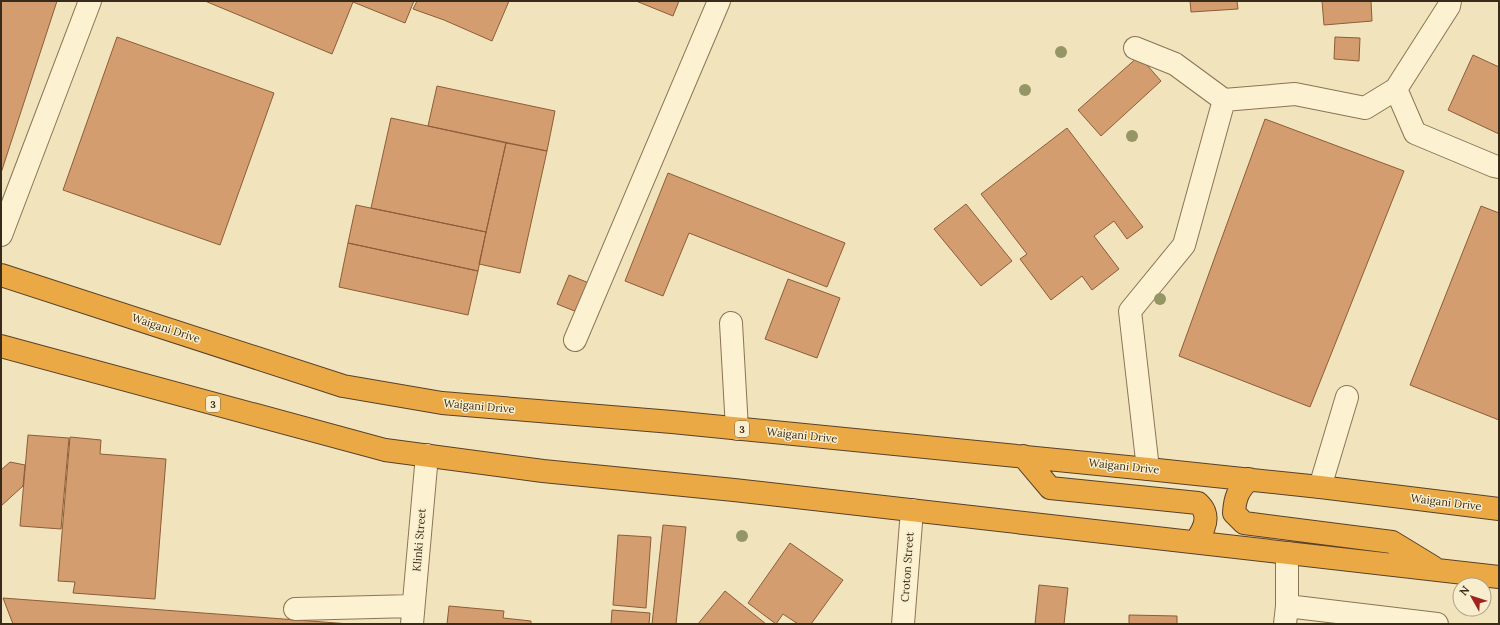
<svg xmlns="http://www.w3.org/2000/svg" width="1500" height="625" font-family="Lora,serif">
<rect width="100%" height="100%" fill="#f1e4bd"/>
<!-- building -->
<path fill="#d39d6f" stroke="#8c5d38" d="M1 1H57L1 173Z
M205 1H414L405 23 353 2 332 54Z
M417 1H509L492 41 444 20 413 9Z
M636 1H679L673 16Z
M1190 1H1237L1238 9 1191 12Z
M1322 1H1371L1372 21 1324 25Z
M117 37 274 93 220 245 63 190Z
M1335 37 1360 38 1359 61 1334 59Z
M1473 55 1499 67V134L1448 110Z
M1139 56 1161 81 1101 136 1078 110Z
M437 86 555 111 547 151 428 126Z
M391 118 506 143 486 232 371 208Z
M1265 119 1404 171 1310 407 1179 356Z
M1067 128 1143 227 1127 239 1114 221 1094 236 1119 269 1092 290 1082 276 1051 300 1020 259 1027 254 981 194Z
M506 143 547 151 520 273 479 264Z
M668 173 845 243 827 287 689 233 663 296 625 281Z
M966 204 1012 261 981 286 934 229Z
M356 205 486 232 478 271 348 243Z
M1481 206 1499 213V420L1410 385Z
M348 243 478 271 468 315 339 287Z
M569 275 594 285 582 314 557 304Z
M788 279 840 298 817 358 765 339Z
M28 435 69 438 61 529 20 526Z
M70 437 101 440 100 454 166 459 155 599 73 593 75 582 58 581Z
M10 462 25 465 23 486 1 506V470Z
M663 525 686 527 676 624H652Z
M618 535 651 537 646 608 613 605Z
M790 543 843 580 811 624H798L783 614 776 624 748 603Z
M1039 585 1068 588 1064 624H1035Z
M725 591 766 624H698Z
M3 598 350 624H13Z
M449 606 504 611 503 618 531 621V624H447Z
M612 610 650 613 649 624H611Z
M1129 615 1177 616V624H1129Z"/>
<g fill="none" stroke-linecap="round" stroke-linejoin="round">
<!-- minor casing -->
<g stroke="#8b7455" stroke-width="24">
<path id="minor" d="M1135 48 1175 64 1224 100 1295 94 1365 108 1396 89 1449 6 1450 1
M1396 89 1415 133 1494 166 1499 167
M1 235 90 1
M731 323 737 429
M575 340 719 1
M1148 469 1130 311 1184 245 1224 100
M1320 487 1347 397
M1287 606V553
M295 609 413 606
M412 624 427 455
M903 624 912 510
M1285 624 1287 606 1437 624"/>
</g>
<!-- highway casing -->
<g stroke="#58412a" stroke-width="24">
<path id="highway" d="M1 275 343 386 442 403 672 422 1148 469 1320 487 1499 509
M1 346 385 450 543 471 734 490 1499 577
M1023 456 1050 488 1198 503C1200 505 1203 508 1204 511 1209 522 1201 534 1195 542
M1249 479C1238 491 1235 497 1234 513L1244 523 1392 542 1433 567"/>
</g>
<!-- minor -->
<use href="#minor" stroke="#fcf1d1" stroke-width="22"/>
<!-- highway -->
<use href="#highway" stroke="#eaa945" stroke-width="22"/>
</g>
<!-- trees -->
<g fill="#949666">
<circle cx="1061" cy="52" r="6"/>
<circle cx="1025" cy="90" r="6"/>
<circle cx="1132" cy="136" r="6"/>
<circle cx="1160" cy="299" r="6"/>
<circle cx="742" cy="536" r="6"/>
</g>
<g text-anchor="middle" dominant-baseline="central" stroke-width="3" stroke-linejoin="round" paint-order="stroke">
<!-- shield labels -->
<g fill="#f8eecd" stroke="#726650" stroke-width="1">
<rect x="206" y="396" width="14" height="16" rx="3"/>
<rect x="735" y="421" width="14" height="16" rx="3"/>
</g>
<g font-size="10" font-weight="bold" fill="#392b1b">
<text x="213" y="404">3</text>
<text x="742" y="429">3</text>
</g>
<!-- street labels -->
<g font-size="11" fill="#392b1b" stroke="#f8eecd">
<text transform="translate(166 328) rotate(18)">Waigani Drive</text>
<text transform="translate(479 406) rotate(5)">Waigani Drive</text>
<text transform="translate(802 435) rotate(6)">Waigani Drive</text>
<text transform="translate(1124 466) rotate(6)">Waigani Drive</text>
<text transform="translate(1446 502) rotate(7)">Waigani Drive</text>
<text transform="translate(419 540) rotate(-85)">Klinki Street</text>
<text transform="translate(907 567) rotate(-86)">Croton Street</text>
</g>
</g>
<!-- border -->
<rect width="1500" height="625" fill="none" stroke="#392b1b" stroke-width="4"/>
<!-- north arrow -->
<g transform="translate(1472 597) rotate(309)"><circle r="19" fill="#f8eecd" stroke="#aca086"/>
<path d="M0-3L7 15L0 10L-7 15Z" fill="#9f241f"/>
<text y="-6" font-size="11" font-weight="bold" text-anchor="middle" fill="#392b1b">N</text>
</g>
</svg>
